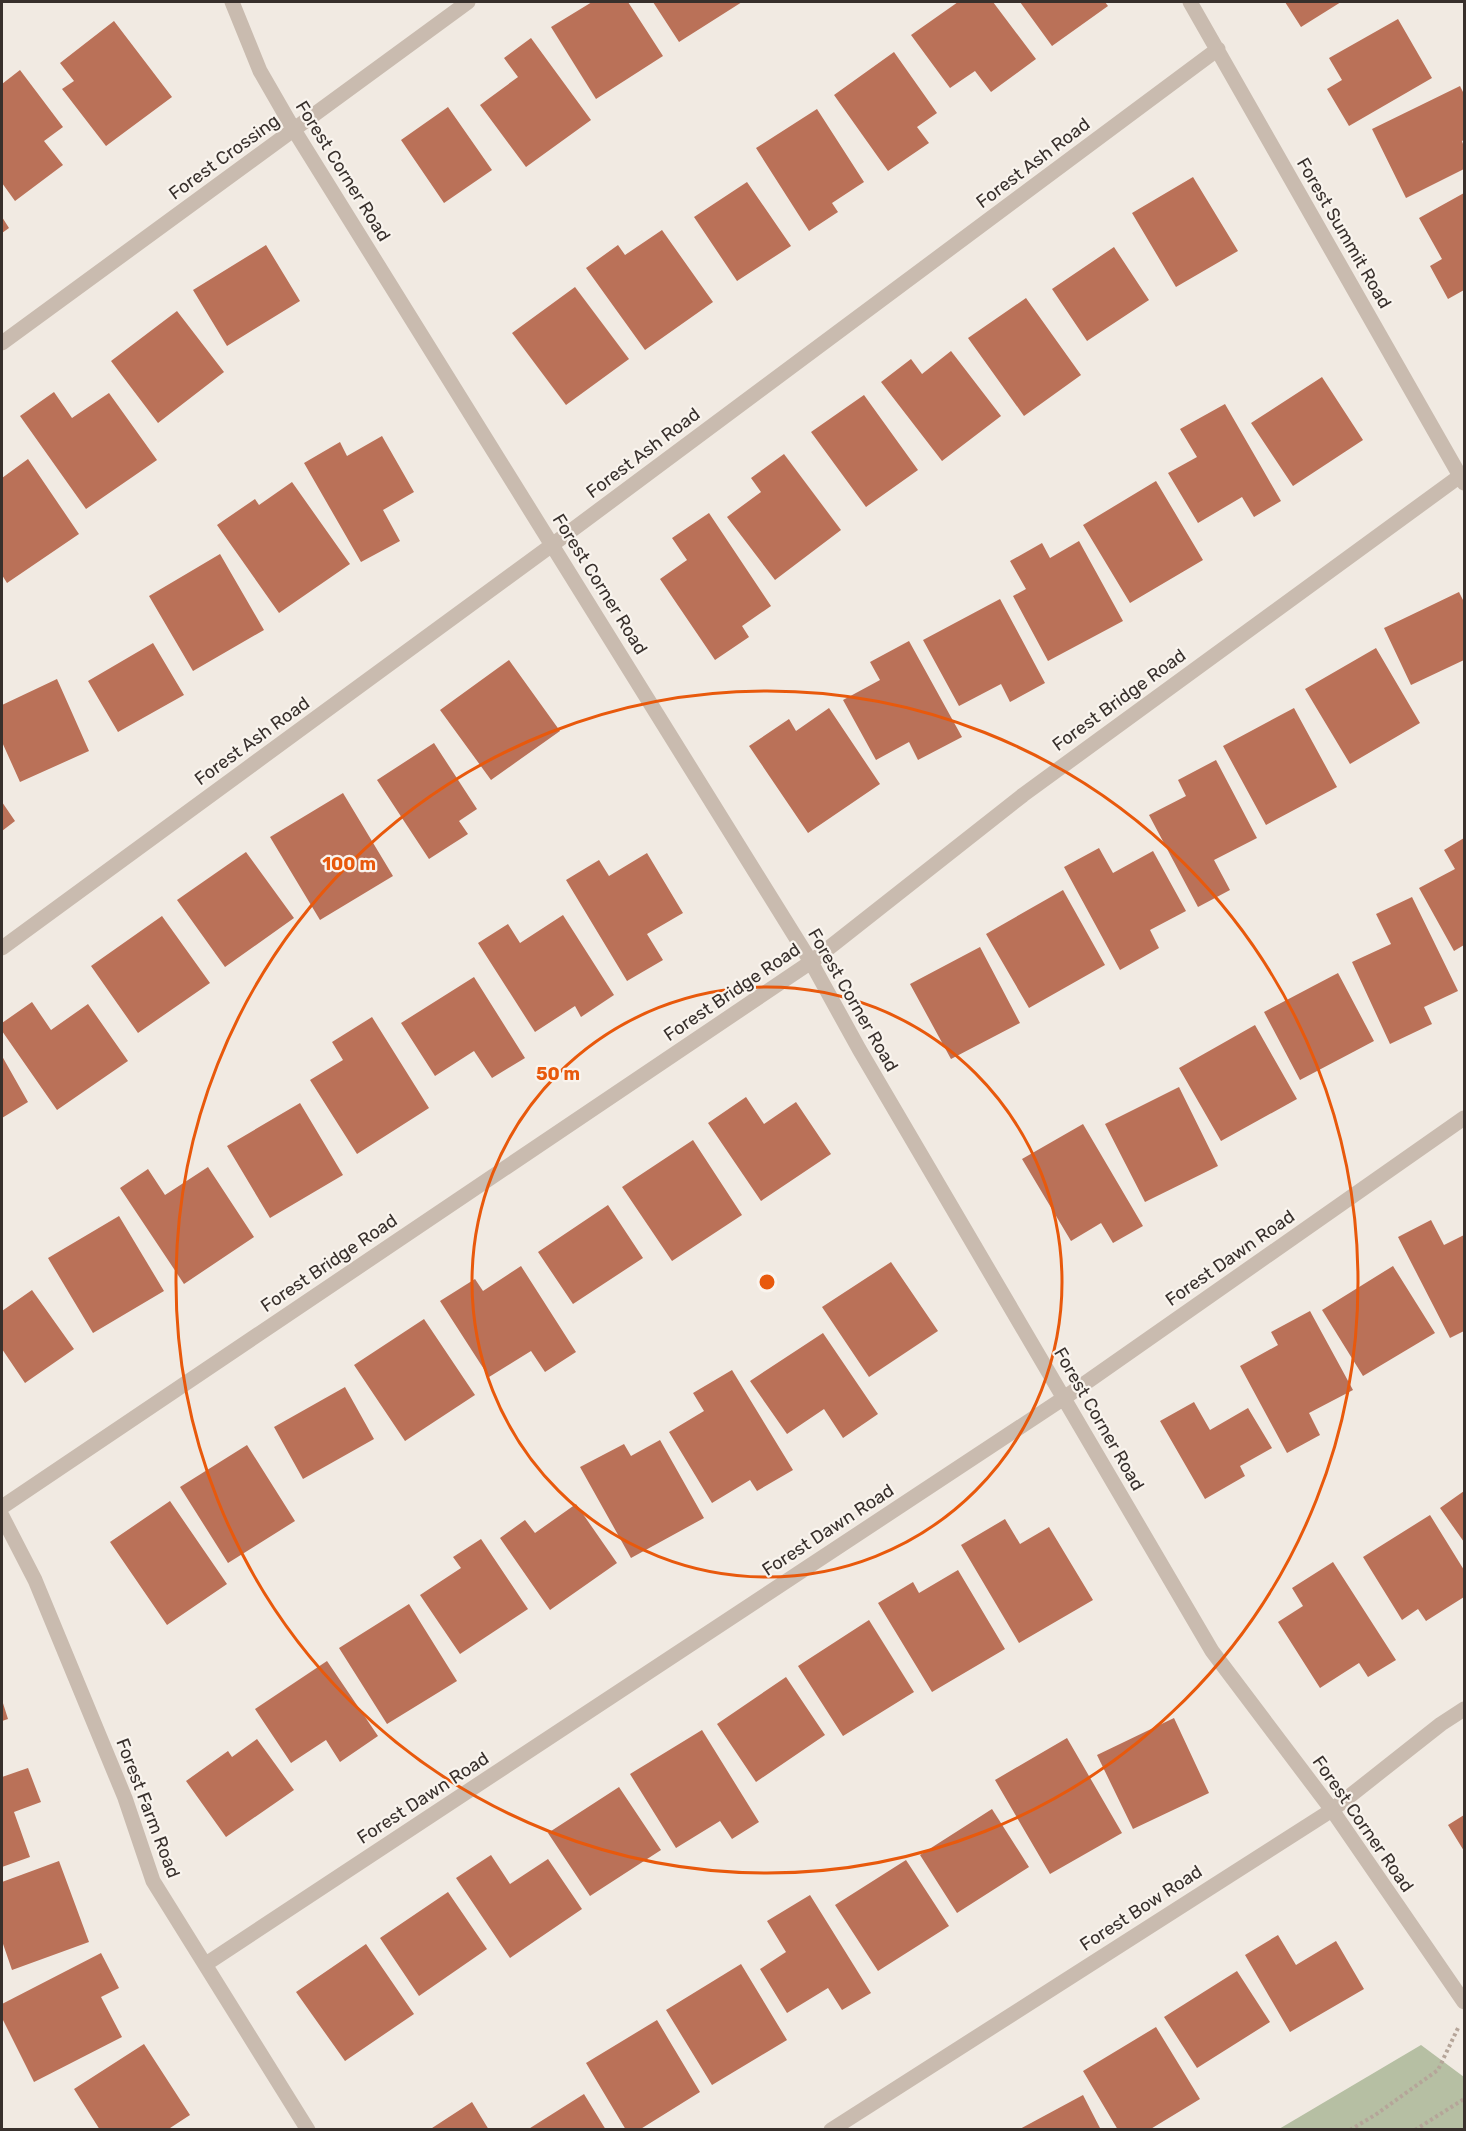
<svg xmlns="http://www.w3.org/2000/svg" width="1466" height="2131" font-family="Rubik,sans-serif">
<rect width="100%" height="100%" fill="#f1eae2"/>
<!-- green -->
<path fill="#b6bfa3" d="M1421 2045 1464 2077V2129H1279Z"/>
<!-- building -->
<path fill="#ba7158" d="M592 2H628L663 56 596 99 551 27Z
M653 2H742L679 42Z
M958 2H993L1036 59 991 92 975 71 950 88 911 35Z
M1020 2H1105L1108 6 1052 46Z
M1285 2H1341L1301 27Z
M1398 19 1432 78 1349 126 1327 89 1342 80 1329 58Z
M114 21 172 97 106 146 62 89 74 81 60 63Z
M531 38 591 120 526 167 480 105 518 77 504 58Z
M894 52 937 113 917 127 929 143 888 171 834 95Z
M20 70 63 127 44 141 63 165 15 201 2 183V84Z
M1460 86 1464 94V140L1462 141 1464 147V169L1406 198 1372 129Z
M448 107 492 170 444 203 401 140Z
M817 109 864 182 832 203 838 212 809 231 756 148Z
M1193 177 1238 251 1176 287 1132 213Z
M747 182 791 246 737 281 694 217Z
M1464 193V290L1448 299 1430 266 1442 259 1419 218Z
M2 217 9 228 2 233Z
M662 230 713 302 645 350 586 268 618 245 625 255Z
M266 245 300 301 227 346 193 290Z
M1114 247 1149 300 1087 341 1052 289Z
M575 287 629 359 566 405 512 333Z
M1026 298 1081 375 1024 416 968 338Z
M177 311 224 372 158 423 111 361Z
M951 351 1001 416 942 461 881 382 911 359 922 374Z
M1322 377 1363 440 1293 486 1251 423Z
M54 392 72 418 109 393 157 460 86 509 20 416Z
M864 395 918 470 866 507 811 432Z
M1225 404 1281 501 1254 517 1242 497 1198 523 1168 473 1197 457 1180 429Z
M382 436 414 492 383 510 400 541 361 562 304 463 340 442 347 456Z
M784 454 841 530 775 580 727 517 761 492 751 478Z
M28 459 79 534 7 583 2 575V478Z
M1156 481 1203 560 1130 603 1083 525Z
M292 482 350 564 279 613 217 525 255 499 259 505Z
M709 513 771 606 742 626 749 637 715 660 660 579 687 560 672 538Z
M1079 541 1123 621 1048 661 1013 596 1026 589 1010 561 1042 543 1050 558Z
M220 554 264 630 193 671 149 596Z
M1459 592 1464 602V660L1411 685 1384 628Z
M1000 599 1045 683 1010 702 1001 684 959 706 923 640Z
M909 641 962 737 918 760 909 742 876 760 843 700 880 680 870 662Z
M153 643 184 695 118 732 88 681Z
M1376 648 1420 723 1350 764 1305 689Z
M509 660 560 731 491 780 440 710Z
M57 679 89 751 20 782 2 742V705Z
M829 708 880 784 808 833 749 746 789 719 796 731Z
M1294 708 1337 787 1266 825 1223 746Z
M434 743 477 809 459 821 468 834 429 859 377 780Z
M1216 760 1257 838 1214 860 1230 890 1198 907 1149 815 1186 796 1178 780Z
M343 793 393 876 320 920 270 837Z
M2 802 15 821 2 831Z
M1464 838V945L1454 951 1419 888 1455 869 1444 850Z
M1099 848 1113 873 1153 851 1186 911 1150 930 1159 948 1120 970 1064 867Z
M246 852 294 918 225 967 177 900Z
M647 853 683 913 647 934 663 960 627 981 566 880 599 860 609 876Z
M1063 890 1105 965 1029 1008 986 934Z
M1412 897 1458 991 1424 1007 1432 1024 1390 1044 1352 962 1391 944 1376 914Z
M563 915 614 995 581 1017 575 1006 535 1032 478 943 508 924 520 943Z
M162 916 210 983 138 1033 91 966Z
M980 947 1020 1023 951 1059 910 984Z
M1338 973 1374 1041 1300 1080 1264 1012Z
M474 977 525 1058 492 1078 474 1051 435 1076 401 1023Z
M32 1002 51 1030 88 1004 128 1061 57 1110 2 1031V1023Z
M372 1017 429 1108 357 1154 310 1080 343 1060 332 1042Z
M1255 1025 1297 1099 1221 1141 1179 1068Z
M2 1056 28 1102 2 1118Z
M1179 1087 1218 1166 1145 1202 1105 1124Z
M746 1097 764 1124 796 1102 831 1154 761 1201 708 1123Z
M300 1103 343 1175 270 1218 227 1146Z
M1083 1124 1143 1226 1113 1243 1101 1223 1071 1241 1022 1159Z
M693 1140 742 1215 672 1261 622 1187Z
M208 1167 254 1237 184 1284 120 1188 148 1169 165 1195Z
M608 1205 643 1258 573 1304 538 1252Z
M119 1216 164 1291 93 1333 48 1258Z
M1431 1220 1444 1245 1464 1235V1331L1450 1338 1398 1237Z
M891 1262 938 1331 869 1377 822 1307Z
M521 1266 576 1352 545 1372 531 1351 489 1377 440 1301 475 1279 483 1291Z
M1393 1266 1435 1333 1363 1376 1322 1310Z
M32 1290 74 1349 25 1383 2 1349V1311Z
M1310 1311 1353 1390 1309 1413 1320 1435 1287 1453 1240 1366 1278 1345 1271 1332Z
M424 1319 475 1395 405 1441 354 1365Z
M823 1333 878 1414 843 1438 824 1409 787 1434 750 1381Z
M732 1370 793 1470 757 1491 750 1480 712 1503 669 1432 704 1411 693 1393Z
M345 1387 374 1439 303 1479 274 1427Z
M1194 1402 1210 1430 1248 1408 1272 1448 1240 1466 1245 1476 1205 1499 1160 1421Z
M660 1440 704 1518 631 1558 580 1467 624 1444 631 1456Z
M247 1445 295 1521 228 1563 180 1487Z
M1464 1491V1542L1440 1508Z
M170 1501 227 1584 167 1625 110 1542Z
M576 1504 617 1563 550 1610 500 1538 525 1520 535 1533Z
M1430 1515 1464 1570V1597L1426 1621 1418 1609 1402 1620 1363 1557Z
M1005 1519 1020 1544 1049 1527 1093 1600 1019 1643 961 1545Z
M481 1539 528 1609 460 1654 420 1595 461 1568 453 1557Z
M1333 1562 1396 1660 1368 1677 1359 1663 1320 1688 1278 1622 1303 1606 1292 1588Z
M958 1570 1005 1649 932 1692 878 1603 913 1582 919 1593Z
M409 1604 457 1681 387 1724 339 1648Z
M869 1620 914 1692 843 1736 798 1666Z
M327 1661 378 1736 340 1762 326 1740 291 1763 255 1709Z
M786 1677 825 1735 756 1782 717 1724Z
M2 1700 8 1719 2 1721Z
M1174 1718 1209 1793 1133 1829 1097 1755Z
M702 1730 759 1822 732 1839 720 1821 676 1848 630 1774Z
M1067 1738 1122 1833 1050 1874 995 1780Z
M257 1739 294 1790 226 1837 186 1781 228 1751 232 1757Z
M28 1768 41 1802 14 1812 30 1857 2 1867V1777Z
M619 1787 661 1850 590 1896 548 1833Z
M992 1809 1029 1867 957 1913 920 1855Z
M1464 1815V1851L1448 1825Z
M491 1855 510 1884 548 1859 582 1909 510 1958 456 1878Z
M906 1860 949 1926 878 1971 835 1905Z
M59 1861 89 1942 12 1970 2 1941V1882Z
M448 1892 487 1949 419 1996 380 1938Z
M810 1895 871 1993 842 2010 828 1988 787 2013 760 1969 786 1952 767 1921Z
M1278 1935 1296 1965 1336 1941 1364 1989 1290 2032 1245 1955Z
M366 1944 414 2014 345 2061 296 1992Z
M101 1953 119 1988 101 1997 122 2037 34 2082 2 2018V2004Z
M741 1964 787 2040 712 2085 666 2010Z
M1237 1971 1270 2022 1197 2068 1164 2017Z
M657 2020 700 2092 639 2130H626L586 2063Z
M1156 2027 1200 2099 1149 2130H1118L1083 2071Z
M144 2044 190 2115 167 2130H100L74 2089Z
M584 2094 606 2130H527Z
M1083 2095 1101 2130H1018Z
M472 2102 489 2130H429Z"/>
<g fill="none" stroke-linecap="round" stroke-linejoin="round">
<!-- path -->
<path stroke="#b5a599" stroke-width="4" stroke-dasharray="3 3" stroke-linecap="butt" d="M1350 2130 1375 2115 1438 2070 1458 2028
M1415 2130 1464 2099"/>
<!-- minor -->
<path stroke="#c9bbaf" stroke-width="15" d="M232 2 260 71 294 130 811 962 859 1049 1212 1651 1332 1810 1464 2002
M1190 2 1464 483
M2 343 468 2
M2 948 552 545 1218 49
M2 1507 811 962 1023 795 1460 476
M2 1516 35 1580 125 1798 153 1881 308 2130
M206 1964 1064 1398 1464 1118
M831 2130 1332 1810 1441 1724 1464 1709"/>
</g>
<!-- distance rings -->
<g fill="none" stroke="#e8590c" stroke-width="3">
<circle cx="767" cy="1282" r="295"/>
<circle cx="767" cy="1282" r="591"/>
</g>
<g text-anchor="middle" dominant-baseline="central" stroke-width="4.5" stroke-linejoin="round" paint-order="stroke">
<!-- street labels -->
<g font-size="18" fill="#38302c" stroke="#f9f4ee">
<text transform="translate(224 157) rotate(-36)">Forest Crossing</text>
<text transform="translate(1033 163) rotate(-37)">Forest Ash Road</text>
<text transform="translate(343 171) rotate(58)">Forest Corner Road</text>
<text transform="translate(1344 233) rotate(60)">Forest Summit Road</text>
<text transform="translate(643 453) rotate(-37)">Forest Ash Road</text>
<text transform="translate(600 584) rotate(58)">Forest Corner Road</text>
<text transform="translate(1119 700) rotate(-36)">Forest Bridge Road</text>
<text transform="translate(252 741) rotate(-36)">Forest Ash Road</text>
<text transform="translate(732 992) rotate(-34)">Forest Bridge Road</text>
<text transform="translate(853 1000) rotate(60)">Forest Corner Road</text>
<text transform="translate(1230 1258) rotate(-35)">Forest Dawn Road</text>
<text transform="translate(329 1263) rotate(-34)">Forest Bridge Road</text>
<text transform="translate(1099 1419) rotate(60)">Forest Corner Road</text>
<text transform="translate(828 1530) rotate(-33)">Forest Dawn Road</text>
<text transform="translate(423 1798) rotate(-33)">Forest Dawn Road</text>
<text transform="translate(148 1808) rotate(69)">Forest Farm Road</text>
<text transform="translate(1363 1824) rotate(55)">Forest Corner Road</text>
<text transform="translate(1141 1908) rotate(-33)">Forest Bow Road</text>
</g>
</g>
<circle cx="767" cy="1282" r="9" fill="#e8590c" stroke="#f9f4ee" stroke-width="3"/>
<g font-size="18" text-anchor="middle" font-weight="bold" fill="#e8590c" stroke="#f9f4ee" stroke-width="4.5" stroke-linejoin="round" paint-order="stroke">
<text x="349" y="870">100 m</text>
<text x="558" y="1080">50 m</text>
</g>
<!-- border -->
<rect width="1466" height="2131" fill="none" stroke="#38302c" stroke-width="6"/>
</svg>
